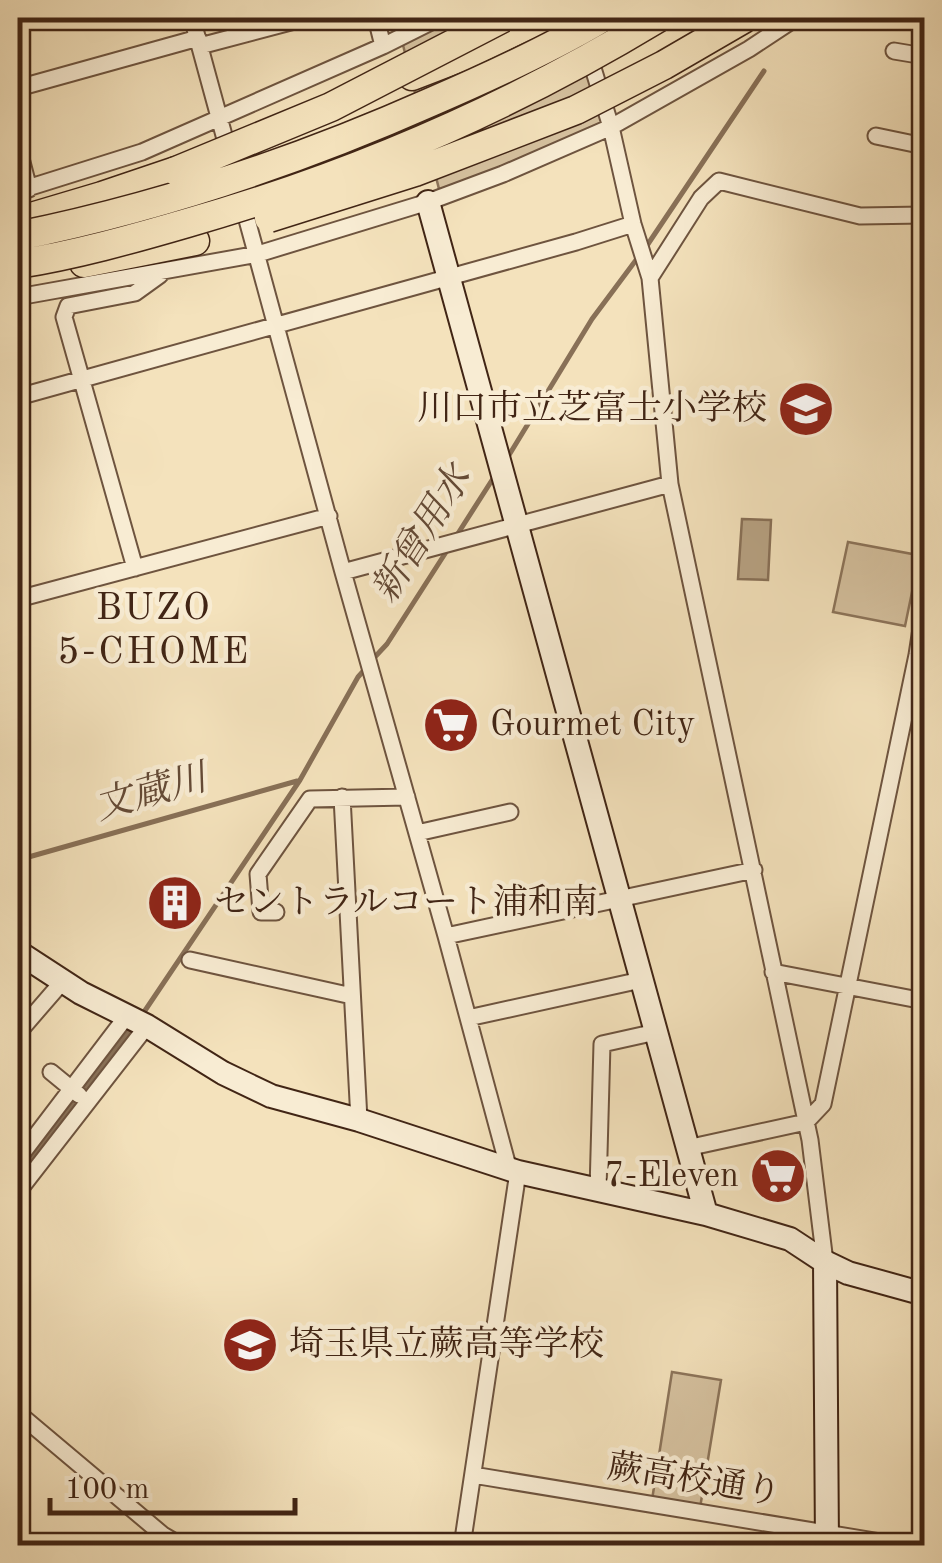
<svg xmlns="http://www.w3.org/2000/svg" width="942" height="1563" font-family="'Old Standard TT','Noto Serif JP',serif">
<rect width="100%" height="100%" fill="#f4e2bc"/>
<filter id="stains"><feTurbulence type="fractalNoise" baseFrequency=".002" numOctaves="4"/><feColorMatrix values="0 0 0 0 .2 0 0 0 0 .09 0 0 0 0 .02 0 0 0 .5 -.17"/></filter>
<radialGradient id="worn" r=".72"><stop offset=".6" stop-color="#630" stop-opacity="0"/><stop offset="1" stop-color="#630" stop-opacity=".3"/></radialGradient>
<!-- green -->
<path fill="#d6c2a0" stroke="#8c745a" stroke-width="2.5" d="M439 18H579L611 127 441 197 401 37Z
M848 542 912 554 918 563 905 626 833 612Z
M672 1372 721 1380 700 1508 652 1500Z"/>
<!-- water -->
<path fill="#b7a283" stroke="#887057" stroke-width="2.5" d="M742 519 771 520 768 580 738 579Z"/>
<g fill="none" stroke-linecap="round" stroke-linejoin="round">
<!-- stream -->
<path stroke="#887057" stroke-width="5" d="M646 247 764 71
M506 460 592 319 639 256
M457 535 494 477
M373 659 387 644 448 549
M18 860 297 781
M142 1015 300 780 358 677 366 668
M18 1176 132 1028"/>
<!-- street casing -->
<g stroke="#6e543f" stroke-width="19">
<path id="street" d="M192 18 343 572 446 936 509 1170
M376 18 383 46
M200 46 302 19
M894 51 924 56
M589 55 611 127 633 224 650 278 670 484 810 1140 825 1262
M18 88 198 38
M876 136 924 146
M18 147 29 189
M18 191 142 152 383 46 439 18
M650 278 701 198 719 181 860 216 924 215
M18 297 258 254 428 202 503 174 611 127 749 49 796 18
M18 397 576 242 633 224
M135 568 64 317 68 306 135 293 160 275
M343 572 670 484
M18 599 329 516
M342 797 359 1120
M417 833 510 812
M276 912H261L258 874 310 799 407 797
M446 936 754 870
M190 960 352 996
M773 972 924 1001
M468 1018 641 980
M18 1033 63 981
M51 1072 79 1095
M687 1148 806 1122 823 1104 917 655 924 609
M18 1159 126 1017
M598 1190 602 1044 656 1032
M18 1192 147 1026
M18 1413 163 1535 175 1542 200 1546
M473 1475 905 1546
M462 1546 518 1172"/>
</g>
<!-- secondary casing -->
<g stroke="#412515" stroke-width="26">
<path id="secondary" d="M428 202 706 1214
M18 952 81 993 147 1026 223 1073 271 1096 359 1120 518 1172 706 1214 790 1239 825 1262 848 1273 924 1294
M825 1262 827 1546"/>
</g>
<!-- highway casing -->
<g stroke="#412515" stroke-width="31">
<path id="highway" d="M412 76 464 56 543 18
M18 221 102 196 176 171
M84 263 195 241"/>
</g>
<!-- street -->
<use href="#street" stroke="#f8ecd3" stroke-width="15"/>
<!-- secondary -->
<use href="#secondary" stroke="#f8ecd3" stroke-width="22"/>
<!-- highway -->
<use href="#highway" stroke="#f4e2bc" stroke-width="28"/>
<!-- highway-bridge casing -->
<g stroke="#412515" stroke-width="31" stroke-linecap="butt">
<path id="highway-bridge" d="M176 171 331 107 503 18
M269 218 415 172 576 110 664 65 745 18
M18 236C160 207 298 161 431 102 489 77 548 50 602 18
M18 264C75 255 132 239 187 223 353 176 511 107 658 18"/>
</g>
<!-- highway-bridge -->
<use href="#highway-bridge" stroke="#f4e2bc" stroke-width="28"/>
</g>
<!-- icons -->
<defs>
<g id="school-disc" transform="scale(2.875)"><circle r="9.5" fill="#8f2418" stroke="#f8ecd3"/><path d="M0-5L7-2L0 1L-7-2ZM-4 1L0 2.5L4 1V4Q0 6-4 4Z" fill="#fff"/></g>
<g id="supermarket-disc" transform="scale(2.875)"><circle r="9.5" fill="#8f2418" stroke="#f8ecd3"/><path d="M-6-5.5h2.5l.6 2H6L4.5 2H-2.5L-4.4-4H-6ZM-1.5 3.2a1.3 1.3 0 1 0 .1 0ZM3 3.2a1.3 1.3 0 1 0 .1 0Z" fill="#fff"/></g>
<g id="building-disc" transform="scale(2.875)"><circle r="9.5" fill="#8f2418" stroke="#f8ecd3"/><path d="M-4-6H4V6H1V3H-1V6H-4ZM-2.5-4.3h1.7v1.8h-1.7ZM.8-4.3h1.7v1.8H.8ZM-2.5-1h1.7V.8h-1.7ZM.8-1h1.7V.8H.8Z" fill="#fff"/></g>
</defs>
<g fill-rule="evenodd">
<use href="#school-disc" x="806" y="409"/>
<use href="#supermarket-disc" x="451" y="725"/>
<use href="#building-disc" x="175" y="903"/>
<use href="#supermarket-disc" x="778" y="1176"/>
<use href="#school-disc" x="250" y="1345"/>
</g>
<g text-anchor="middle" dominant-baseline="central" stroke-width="9" stroke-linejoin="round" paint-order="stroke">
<!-- poi labels -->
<g font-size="35" fill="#412515" stroke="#f8ecd3" text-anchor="start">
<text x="767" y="409" text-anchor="end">川口市立芝富士小学校</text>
<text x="490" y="725">Gourmet City</text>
<text x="214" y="903">セントラルコート浦和南</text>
<text x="739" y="1176" text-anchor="end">7-Eleven</text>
<text x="289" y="1345">埼玉県立蕨高等学校</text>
</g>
<!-- street labels -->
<g font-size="35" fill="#412515" stroke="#f8ecd3">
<text transform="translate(694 1481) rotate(9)">蕨高校通り</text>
</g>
<!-- water labels -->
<g font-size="38" font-style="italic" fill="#644a36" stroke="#f8ecd3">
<text transform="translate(423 535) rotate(-58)">新曾用水</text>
<text transform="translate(151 794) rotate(-16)">文蔵川</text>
</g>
<!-- neighbourhood labels -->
<g font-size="38" letter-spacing="2.5" fill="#412515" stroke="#f8ecd3">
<text x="154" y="609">BUZO<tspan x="154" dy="44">5-CHOME</tspan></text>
</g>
</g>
<!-- margin -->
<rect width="942" height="1563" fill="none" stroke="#f4e2bc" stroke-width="60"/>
<rect x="20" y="20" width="902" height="1523" fill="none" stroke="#412515" stroke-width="5"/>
<rect x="30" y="30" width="882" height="1503" fill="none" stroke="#412515" stroke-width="2.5"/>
<!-- scale -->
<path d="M50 1498v15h245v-15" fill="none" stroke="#412515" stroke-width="5"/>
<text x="65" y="1498" font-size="30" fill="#412515" stroke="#f8ecd3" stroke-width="8" paint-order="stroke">100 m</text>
<rect width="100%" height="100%" filter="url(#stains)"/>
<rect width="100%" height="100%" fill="url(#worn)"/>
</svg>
